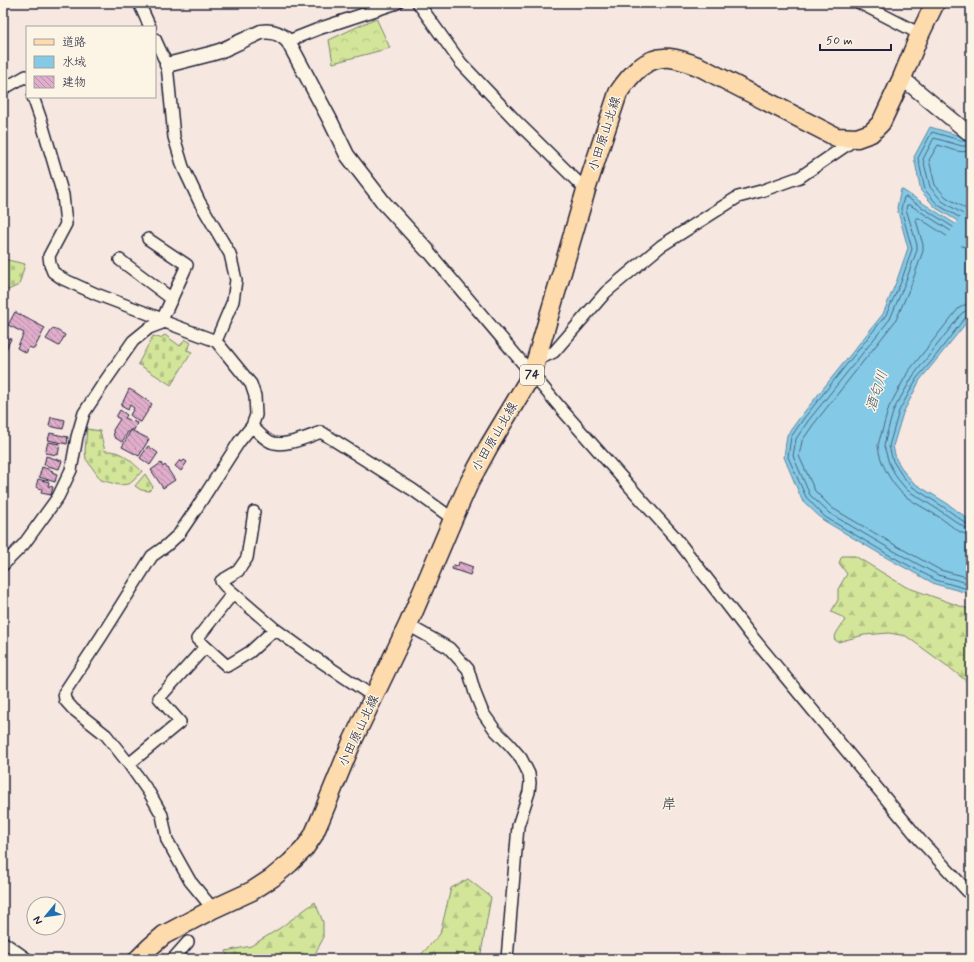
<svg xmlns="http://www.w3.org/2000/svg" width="974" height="962" font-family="Mynerve,'Klee One',sans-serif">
<defs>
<pattern id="forest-firs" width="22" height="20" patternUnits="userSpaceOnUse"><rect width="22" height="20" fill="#d2e599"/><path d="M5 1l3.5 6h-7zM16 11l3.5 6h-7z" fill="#b4c485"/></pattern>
<pattern id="cemetery-stones" width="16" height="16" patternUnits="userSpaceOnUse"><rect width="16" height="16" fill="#d2e599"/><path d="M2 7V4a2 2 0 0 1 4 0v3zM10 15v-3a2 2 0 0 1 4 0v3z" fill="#b4c485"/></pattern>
<pattern id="park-crowns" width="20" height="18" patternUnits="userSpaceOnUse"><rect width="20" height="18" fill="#d2e599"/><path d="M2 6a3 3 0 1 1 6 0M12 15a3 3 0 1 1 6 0" fill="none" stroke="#b4c485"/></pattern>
<pattern id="building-back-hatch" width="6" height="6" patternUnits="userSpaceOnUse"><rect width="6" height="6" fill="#e0adcb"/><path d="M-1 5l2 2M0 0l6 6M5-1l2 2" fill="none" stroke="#b58ca6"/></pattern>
</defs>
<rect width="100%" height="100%" fill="#f6e7e0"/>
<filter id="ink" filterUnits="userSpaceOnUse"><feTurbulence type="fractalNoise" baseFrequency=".025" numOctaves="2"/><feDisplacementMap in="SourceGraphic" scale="8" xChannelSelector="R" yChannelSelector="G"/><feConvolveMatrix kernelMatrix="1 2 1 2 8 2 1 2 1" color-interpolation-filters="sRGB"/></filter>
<g filter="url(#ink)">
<!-- forest -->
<path fill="url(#forest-firs)" stroke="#7a846a" d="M842 556H855L906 587 971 610V685L950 668 906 636 889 633 864 635 838 642 834 639 837 632 845 620 840 616 831 612 838 600V589L847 574 839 563Z
M468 879 491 897 480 959H417L440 934 451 888Z
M315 902 323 922V939L312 959H228L226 951 251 946 280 928Z"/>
<!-- cemetery -->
<path fill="url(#cemetery-stones)" stroke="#7a846a" d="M3 259 25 264 19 285 8 290H3Z
M165 335 180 346 185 339 191 343 187 350 192 352 171 385 138 364 153 336 160 338Z
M87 429 100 431 105 451C122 450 130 461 142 471L134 480 129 484 119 485 101 480 86 459 85 451Z
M145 474 153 487 149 491 141 490 135 486Z"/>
<!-- park -->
<path fill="url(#park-crowns)" stroke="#7a846a" d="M376 18 390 48 333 63 329 40Z"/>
<!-- water -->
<path fill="#84c9e5" stroke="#5d86a1" d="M930 127 964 137 971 134V229L936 208 921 191 914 157Z
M901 189 971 234V317L920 380 903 413 893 446 896 459 904 472 914 483 948 504 971 521V594L935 584 887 558 823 520 802 500 784 457 787 435 801 416 883 314 897 280 908 248 897 208Z"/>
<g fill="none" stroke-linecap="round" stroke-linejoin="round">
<!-- shore -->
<path stroke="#49657f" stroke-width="1" d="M966 141H963L932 132 918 158 925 190 938 205 971 224
M971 144 966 146H962L934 138 923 159 930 187 942 201 971 219
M971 150C960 155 949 148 938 145L929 160 935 185 946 197 971 212
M971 237 967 236 906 197H904L901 209 912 249 901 282 886 315 804 418 791 437 788 457 806 497 825 517 889 555 936 580 971 590
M971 242 965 240 910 205H907L906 209 917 245V250L905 283 890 319 808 421 796 439 793 456 810 495 829 513 892 550 938 575 971 584
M971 248 962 246 919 218H916V220L923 245V251L911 285 896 320 813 425 802 441 799 456 815 491 832 508 895 545 940 570 971 578
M971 304 964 305 958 309 908 372 889 407 878 445C879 462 892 485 905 496 916 504 928 510 939 517 949 523 959 535 971 535
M971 310 966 311 962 313 913 376 894 409 887 433 884 446 889 463 897 478 907 490 942 512 965 528 971 529
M971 315 967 316 960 324 931 362 917 378 899 411 889 446 893 461 901 474 911 486 945 508 967 524H971"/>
<!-- river -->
<path stroke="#84c9e5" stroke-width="17" d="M950 247 971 217"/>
</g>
<!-- building -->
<path fill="url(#building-back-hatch)" stroke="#22223b" d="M15 312 45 328 34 349 29 347 26 353 17 348 24 333 8 325Z
M53 328 65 335 59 346 46 339Z
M3 336 11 339 4 353H3Z
M129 389 135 392 152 404 141 422H139L130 415 134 408 130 405 128 410 121 406Z
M120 410 127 415 125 418 132 422 133 421 137 423 134 430 132 429 128 432 122 442 114 437 113 430 120 419 116 417Z
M51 417 65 420 63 429 49 426Z
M131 430 149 439 139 456 122 447Z
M50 433 68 437 67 444 48 440Z
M48 442 60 444 58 455 45 453Z
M148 446 158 453 150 465 140 458Z
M46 456 62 461 59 469 44 465Z
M180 460 182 462 184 460 187 462 181 471 175 466Z
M161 463 163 467 165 465 175 480 163 488 151 470Z
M42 467 53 471 52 472 57 474 55 482 39 477Z
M38 479 49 482 48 486 53 487 51 495 41 493 42 489 36 487Z
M459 562 473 567 470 575 452 569 453 565 458 566Z"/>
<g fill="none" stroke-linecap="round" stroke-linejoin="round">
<!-- minor casing -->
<g stroke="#22223b" stroke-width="14">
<path id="minor" d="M139 3 150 27
M418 3 461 63 517 122 586 190
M860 3 920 34
M155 39 167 65 174 137 183 167 199 201 230 254 236 280 233 301 216 341
M288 41 321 28 397 3
M3 89 26 76 27 78
M33 97 41 120 63 195 66 224 49 256 50 264 53 272 63 279 96 294 157 317 165 322 216 341 251 384 255 396 256 415 252 426 239 442 196 509 179 534 166 546 152 556 101 637 64 693 65 700 73 709 106 735 129 764 150 794 162 815 167 840 190 881 213 909
M148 239 187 265 162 320
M427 250 564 412 646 505 675 537 749 633 920 840 971 895
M120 260 172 299
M537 360 554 352 606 292 661 246 738 197 761 191 800 177 857 138
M252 426C257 431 262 437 269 441 281 449 308 437 321 432L413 490 453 519
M254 512 247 558 238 571 221 581 225 586 275 629 311 655 374 697
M3 565 24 544 58 497 71 470 77 437 84 413 101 387 133 341 149 328 165 322
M233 593 197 639 227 666 250 652 275 629
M408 625 449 648 468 669 475 693 483 713 495 730 509 744 521 758 529 774 530 783 529 792 518 826 507 959
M129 764 180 722 159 698 205 647
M3 942 27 959
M173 959 188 942"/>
</g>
<!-- tertiary casing -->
<g stroke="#22223b" stroke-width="17">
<path id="tertiary" d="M167 65 210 54 220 51 261 32C272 30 280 33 288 41L330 120 347 155 384 203 427 250
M902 78 971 135"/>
</g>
<!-- primary casing -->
<g stroke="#22223b" stroke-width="21">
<path id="primary" d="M138 959 150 947 164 935 213 909 252 891 272 878 290 863 304 849 313 836 320 820 352 742 408 625 453 519 470 481 489 446 532 374 586 190 618 93C630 75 646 56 670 58 680 59 690 63 700 67L836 137 857 138 871 133 881 123 902 78 920 34 935 3"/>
</g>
<!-- minor -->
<use href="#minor" stroke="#fcf5e5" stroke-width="11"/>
<!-- tertiary -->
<use href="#tertiary" stroke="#fcf5e5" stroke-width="14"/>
<!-- primary -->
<use href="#primary" stroke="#fedbac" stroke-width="18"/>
</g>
</g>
<g text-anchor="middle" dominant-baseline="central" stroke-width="3" stroke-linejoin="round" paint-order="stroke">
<!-- shield labels -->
<rect fill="#fcf5e5" stroke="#63616e" stroke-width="1" x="520" y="365" width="24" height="20" rx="3"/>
<g font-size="12" font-weight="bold" fill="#22223b">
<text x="532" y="375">74</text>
</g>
<!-- street labels -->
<g font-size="13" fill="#22223b" stroke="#fcf5e5">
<text transform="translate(605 134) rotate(-72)">小田原山北線</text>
<text transform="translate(495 437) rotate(-60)">小田原山北線</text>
<text transform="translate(359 731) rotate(-65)">小田原山北線</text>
</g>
<!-- water labels -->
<g font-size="14" font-style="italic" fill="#3f546e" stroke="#fcf5e5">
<text transform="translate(877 391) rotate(-72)">酒匂川</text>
</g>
<!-- quarter labels -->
<g font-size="15" fill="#22223b" stroke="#fcf5e5">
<text x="669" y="805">岸</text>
</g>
</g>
<!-- margin -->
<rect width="974" height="962" fill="none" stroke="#fcf5e5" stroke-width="16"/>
<rect x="8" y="8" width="958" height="946" fill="none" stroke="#22223b" stroke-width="1.5" filter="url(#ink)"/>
<!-- legend -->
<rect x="26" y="26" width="130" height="72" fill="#fcf5e5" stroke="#a5a1a1"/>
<rect x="34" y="39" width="20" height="6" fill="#fedbac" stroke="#a5a1a1"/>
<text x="62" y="46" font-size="12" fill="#22223b">道路</text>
<rect x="34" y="56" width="20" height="12" fill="#84c9e5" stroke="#a5a1a1"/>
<text x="62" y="66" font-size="12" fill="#22223b">水域</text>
<rect x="34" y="76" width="20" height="12" fill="url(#building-back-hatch)" stroke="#a5a1a1"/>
<text x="62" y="86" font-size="12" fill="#22223b">建物</text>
<!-- north arrow -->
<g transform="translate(46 916) rotate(241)"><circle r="19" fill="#fcf5e5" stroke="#a5a1a1"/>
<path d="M0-3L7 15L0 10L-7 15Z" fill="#1f6fb2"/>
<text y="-6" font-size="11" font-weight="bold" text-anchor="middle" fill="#22223b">N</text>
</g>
<!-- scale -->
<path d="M820 44v6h71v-6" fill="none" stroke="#22223b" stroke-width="2"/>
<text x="826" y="44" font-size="12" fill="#22223b" stroke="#fcf5e5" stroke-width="3" paint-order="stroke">50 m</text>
</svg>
